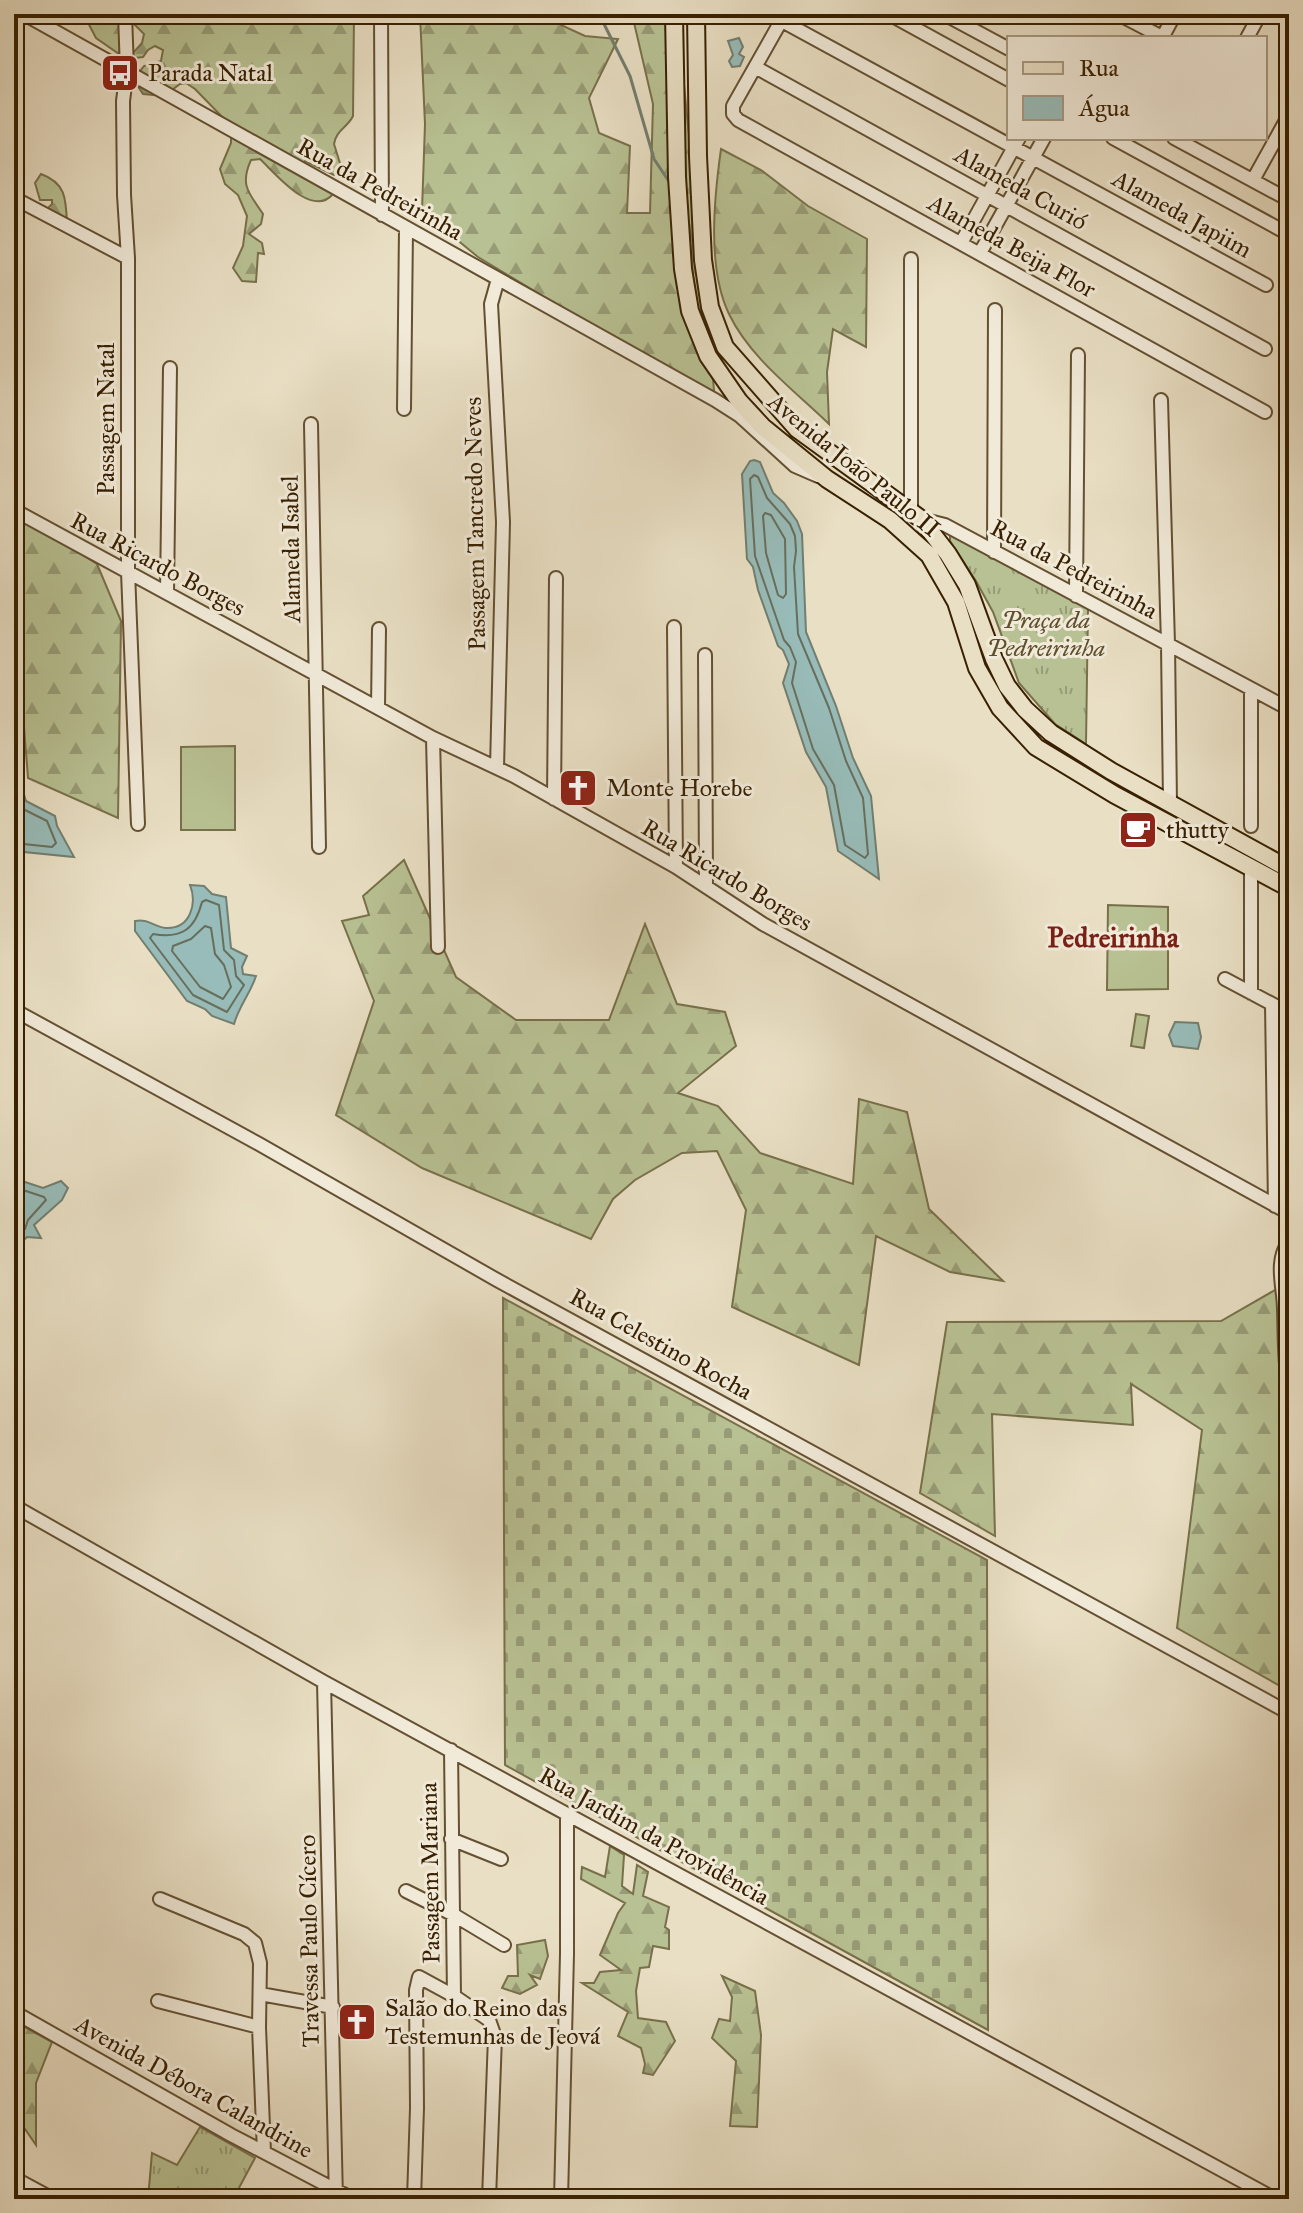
<svg xmlns="http://www.w3.org/2000/svg" width="1303" height="2213" font-family="'IM FELL Great Primer',serif">
<defs>
<pattern id="grass-tufts" width="24" height="20" patternUnits="userSpaceOnUse" patternTransform="scale(2)"><rect width="24" height="20" fill="#b8c193"/><path d="M3 7l-1-3M5 7V3M7 7l1-3M15 17l-1-3M17 17v-4M19 17l1-3" fill="none" stroke="#979c76"/></pattern>
<pattern id="forest-firs" width="22" height="20" patternUnits="userSpaceOnUse" patternTransform="scale(2)"><rect width="22" height="20" fill="#b8c193"/><path d="M5 1l3.5 6h-7zM16 11l3.5 6h-7z" fill="#979c76"/></pattern>
<pattern id="cemetery-stones" width="16" height="16" patternUnits="userSpaceOnUse" patternTransform="scale(2)"><rect width="16" height="16" fill="#b8c193"/><path d="M2 7V4a2 2 0 0 1 4 0v3zM10 15v-3a2 2 0 0 1 4 0v3z" fill="#979c76"/></pattern>
</defs>
<rect width="100%" height="100%" fill="#e9dfc4"/>
<filter id="stains"><feTurbulence type="fractalNoise" baseFrequency=".0025" numOctaves="4"/><feColorMatrix values="0 0 0 0 .2 0 0 0 0 .09 0 0 0 0 .02 0 0 0 .5 -.17"/></filter>
<radialGradient id="worn" r=".72"><stop offset=".6" stop-color="#630" stop-opacity="0"/><stop offset="1" stop-color="#630" stop-opacity=".3"/></radialGradient>
<!-- grass -->
<path fill="url(#grass-tufts)" stroke="#78704a" stroke-width="2" d="M950 534 1088 608 1086 744 1055 724 1019 683 993 612 976 581 950 541Z
M200 2127 255 2158 233 2199H148L152 2153 177 2165Z"/>
<!-- forest -->
<path fill="url(#forest-firs)" stroke="#78704a" stroke-width="2" d="M47 14H354L353 116C348 127 336 130 334 144L343 173 334 175 305 161 302 164 333 194C312 219 275 173 260 159L251 160C239 186 250 194 263 214L261 224 249 234 262 243 264 254 258 253 256 282 242 281 233 268 243 246 247 216 238 195 225 184 220 169 231 143V126L195 89 186 83 180 84 164 96 143 94 137 85V75L144 66 161 61 163 50 155 46 148 50 143 57 135 58 132 54 142 43 144 34 135 25 124 18 119 54 96 38 84 15 75 16 65 23Z
M420 14H558L561 25 585 36 618 39 589 98 599 133 630 146 627 213H650L653 104 632 14H677L715 400 478 257 422 211 425 124Z
M721 149 761 170 808 206 867 239 866 347 833 329 827 372 829 424C795 391 750 358 729 314 707 268 714 199 721 149Z
M41 174C66 183 66 199 67 224L45 211 52 204V200H40L35 183Z
M14 511 97 564 121 621 118 818 28 778 14 600Z
M404 860 456 977 516 1020H609L645 924 677 1004 725 1012 736 1046 678 1093 718 1106 760 1153 853 1184 859 1099 907 1112 929 1209 1003 1281 950 1272 876 1236 859 1365 732 1307 746 1210 717 1151 682 1153 635 1180 613 1199 591 1239 422 1168 336 1115 374 1001 342 921 369 915 363 896Z
M1289 1282V1691L1177 1628 1202 1430 1131 1384 1133 1425 992 1414 995 1536 920 1493 947 1322 1221 1321Z
M610 1846 624 1855 622 1886 633 1894 637 1865 648 1872 643 1896 669 1907 665 1927 669 1930V1949L653 1946 649 1967 640 1968 636 1991 638 2018 666 2022 675 2041 653 2075 643 2073 645 2064 641 2048 618 2036 628 2012 582 1983H594L600 1972 621 1970 600 1955 618 1913 625 1903 581 1879 582 1867 605 1877Z
M545 1940 548 1956 540 1979 530 1975 537 1985 520 1994 502 1988 508 1976H518L517 1945Z
M722 1976 755 1991 761 2035 757 2127 730 2126 736 2061 712 2038 719 2019 730 2021 732 1997Z
M14 2021 52 2042 36 2083V2145L14 2113Z"/>
<!-- cemetery -->
<path fill="url(#cemetery-stones)" stroke="#78704a" stroke-width="2" d="M503 1298 987 1560 988 2030 505 1765Z"/>
<!-- pitch -->
<path fill="#b8c193" stroke="#78704a" stroke-width="2" d="M235 746V830H181V747Z
M1108 905 1168 907V989L1107 990Z
M1136 1014 1149 1016 1144 1048 1131 1046Z"/>
<!-- water -->
<path fill="#98bcb9" stroke="#727e6f" stroke-width="2" d="M739 38 743 47 739 54 744 57 740 66 732 67 729 61 733 55 728 41Z
M754 460 760 462 773 493 784 503 797 521 802 534 806 632 836 706 853 758 871 796 879 879 838 851 826 787 806 752 783 683 789 664 783 650 778 646 758 590 753 567 747 559 742 474 750 461Z
M14 763 26 801 55 816 57 826 74 857 14 851Z
M190 885 204 886 212 894 226 897 231 948 247 956 242 967 243 974 256 976C250 994 239 1006 234 1024L212 1016 205 1009 187 1001 135 931V921C148 918 154 927 166 928 191 929 197 903 190 885Z
M1175 1022 1198 1023 1201 1037 1198 1049 1173 1046 1169 1035Z
M19 1180 43 1188 61 1181 68 1188 62 1200 34 1225 41 1238 27 1237 21 1243 14 1237V1198Z"/>
<g fill="none" stroke-linecap="round" stroke-linejoin="round">
<!-- shore -->
<path stroke="#686e5c" stroke-width="2" d="M754 475 758 477 767 498 790 524 795 536 796 551 794 567 798 634 829 708 846 761 863 798 868 854 865 858 845 845 834 785 813 749 792 683 796 662 790 647 784 640 755 556 750 479Z
M765 513 771 515 785 539 786 594 783 598 778 595 766 553 763 516Z
M14 791 21 808 47 821 56 843 52 847 14 843
M206 900 219 905 224 950 234 960 236 976 244 985 227 1012 193 995 150 938 153 934C182 939 195 929 202 902Z
M205 926 211 928 215 954 224 965 231 987 223 999 200 987 172 951 173 946 191 939Z
M14 1194 26 1191 44 1197 46 1200 28 1220 25 1229 14 1232"/>
<!-- stream -->
<path stroke="#727e6f" stroke-width="3" d="M599 14 630 76 654 159 670 183
M688 226 693 242 691 270"/>
<!-- minor casing -->
<g stroke="#645031" stroke-width="16">
<path id="minor" d="M24 14 715 400 740 416 795 466 818 476
M125 14 127 70 123 101 124 195 128 258V572L138 824
M381 14 382 215
M785 14 733 106V114L738 120 1265 412
M889 14 1009 80
M944 14 1009 49
M1118 14 1162 37
M782 21 1266 285
M1162 38 1175 14
M1247 38 1260 14
M755 67 1265 349
M1113 138 1283 231
M1174 138 1289 200
M1253 180 1289 115
M14 198 128 258
M961 243 1019 138
M980 253 1044 138
M911 259V510
M1161 400 1168 644 1170 803
M404 409 406 229
M311 424 319 847
M14 510 433 738 514 776 676 867 763 924 1289 1213
M921 519 945 525 1289 709
M994 552 995 310
M167 593 170 368
M1076 596 1078 355
M674 627 676 867
M705 655 706 886
M1251 690V826
M378 708 379 629
M433 738 438 947
M497 768 503 522 491 304 498 279
M554 799 556 578
M1251 869V993
M1225 979 1289 1013
M1272 1004 1275 1206
M14 1010 259 1144 497 1280 1289 1713
M1288 1382C1284 1357 1285 1335 1284 1310 1284 1286 1274 1263 1289 1241
M14 1506 324 1682 1275 2199
M324 1682 336 2199
M451 1750 454 1996
M14 1754 17 1755
M451 1839 501 1859
M406 1891 454 1915 504 1945
M160 1899 244 1934 255 1943 260 1963 259 2027 264 2152
M260 1994 333 2007
M158 2001 259 2027
M14 2012 231 2135 353 2199
M14 2178 53 2199
M18 2199 20 2181
M414 2199 417 2108 416 1990 419 1977 454 1996 489 2020 495 2037 489 2199
M561 2199 567 1954V1814"/>
</g>
<!-- major casing -->
<g stroke="#382000" stroke-width="20">
<path id="major" d="M674 14 677 177 683 269 690 311 708 356 739 401 763 427 827 479 890 520 929 555 956 602 977 668 1000 708 1036 747 1115 795 1289 888
M696 14 698 156 703 260 710 307 725 347 797 429 921 519 948 554 967 585 994 659 1007 686 1025 709 1051 733 1111 771 1289 869"/>
</g>
<!-- minor -->
<use href="#minor" stroke="#f1ead9" stroke-width="12"/>
<!-- major -->
<use href="#major" stroke="#e9dfc4" stroke-width="16"/>
</g>
<!-- icons -->
<defs>
<g id="bus-square" transform="scale(2)"><rect x="-9" y="-9" width="18" height="18" rx="4" fill="#8f2418" stroke="#f1ead9"/><path d="M-5-6H5V4H4V6H2V4H-2V6H-4V4H-5ZM-3.5-4V0h7V-4ZM-3.5 1.2v1.5H-2V1.2ZM2 1.2v1.5H3.5V1.2Z" fill="#fff"/></g>
<g id="church-square" transform="scale(2)"><rect x="-9" y="-9" width="18" height="18" rx="4" fill="#8f2418" stroke="#f1ead9"/><path d="M-1.2-6h2.4v3.5h3.3v2.4h-3.3V6h-2.4V-.1h-3.3v-2.4h3.3Z" fill="#fff"/></g>
<g id="cafe-square" transform="scale(2)"><rect x="-9" y="-9" width="18" height="18" rx="4" fill="#8f2418" stroke="#f1ead9"/><path d="M-5.5-4.5H6V0H3Q3 3.5 0 3.5H-2.5Q-5.5 3.5-5.5 0ZM3-3.2v2h1.7v-2ZM-6 4.5H4V6H-6Z" fill="#fff"/></g>
</defs>
<g fill-rule="evenodd">
<use href="#bus-square" x="120" y="73"/>
<use href="#church-square" x="578" y="788"/>
<use href="#cafe-square" x="1138" y="830"/>
<use href="#church-square" x="357" y="2022"/>
</g>
<g text-anchor="middle" dominant-baseline="central" stroke-width="6" stroke-linejoin="round" paint-order="stroke">
<!-- poi labels -->
<g font-size="24" fill="#382000" stroke="#f1ead9" text-anchor="start">
<text x="148" y="73">Parada Natal</text>
<text x="606" y="788">Monte Horebe</text>
<text x="1166" y="830">thutty</text>
<text x="385" y="2008">Salão do Reino das<tspan x="385" dy="28">Testemunhas de Jeová</tspan></text>
</g>
<!-- street labels -->
<g font-size="24" fill="#382000" stroke="#f1ead9">
<text transform="translate(1021 188) rotate(29)">Alameda Curió</text>
<text transform="translate(380 189) rotate(29)">Rua da Pedreirinha</text>
<text transform="translate(1182 214) rotate(29)">Alameda Japiim</text>
<text transform="translate(1012 246) rotate(29)">Alameda Beija Flor</text>
<text transform="translate(106 419) rotate(-90)">Passagem Natal</text>
<text transform="translate(854 465) rotate(39)">Avenida João Paulo II</text>
<text transform="translate(475 524) rotate(-91)">Passagem Tancredo Neves</text>
<text transform="translate(291 549) rotate(-91)">Alameda Isabel</text>
<text transform="translate(158 564) rotate(28)">Rua Ricardo Borges</text>
<text transform="translate(1074 569) rotate(28)">Rua da Pedreirinha</text>
<text transform="translate(727 875) rotate(31)">Rua Ricardo Borges</text>
<text transform="translate(661 1344) rotate(29)">Rua Celestino Rocha</text>
<text transform="translate(654 1836) rotate(29)">Rua Jardim da Providência</text>
<text transform="translate(430 1873) rotate(-91)">Passagem Mariana</text>
<text transform="translate(309 1941) rotate(-91)">Travessa Paulo Cícero</text>
<text transform="translate(194 2087) rotate(29)">Avenida Débora Calandrine</text>
</g>
<!-- park labels -->
<g font-size="24" font-style="italic" fill="#5e502c" stroke="#f1ead9">
<text x="1046" y="620">Praça da<tspan x="1046" dy="28">Pedreirinha</tspan></text>
</g>
<!-- quarter labels -->
<g font-size="28" font-weight="bold" fill="#7a1f14" stroke="#f1ead9">
<text x="1113" y="937">Pedreirinha</text>
</g>
</g>
<!-- margin -->
<rect width="1303" height="2213" fill="none" stroke="#e9dfc4" stroke-width="48"/>
<rect x="16" y="16" width="1271" height="2181" fill="none" stroke="#382000" stroke-width="4"/>
<rect x="24" y="24" width="1255" height="2165" fill="none" stroke="#382000" stroke-width="2"/>
<!-- legend -->
<rect x="1007" y="36" width="260" height="104" fill="#f1ead9" stroke="#a79982" stroke-width="2"/>
<rect x="1023" y="62" width="40" height="12" fill="#e9dfc4" stroke="#a79982" stroke-width="2"/>
<text x="1079" y="76" font-size="24" fill="#382000">Rua</text>
<rect x="1023" y="96" width="40" height="24" fill="#98bcb9" stroke="#a79982" stroke-width="2"/>
<text x="1079" y="116" font-size="24" fill="#382000">Água</text>
<rect width="100%" height="100%" filter="url(#stains)"/>
<rect width="100%" height="100%" fill="url(#worn)"/>
</svg>
